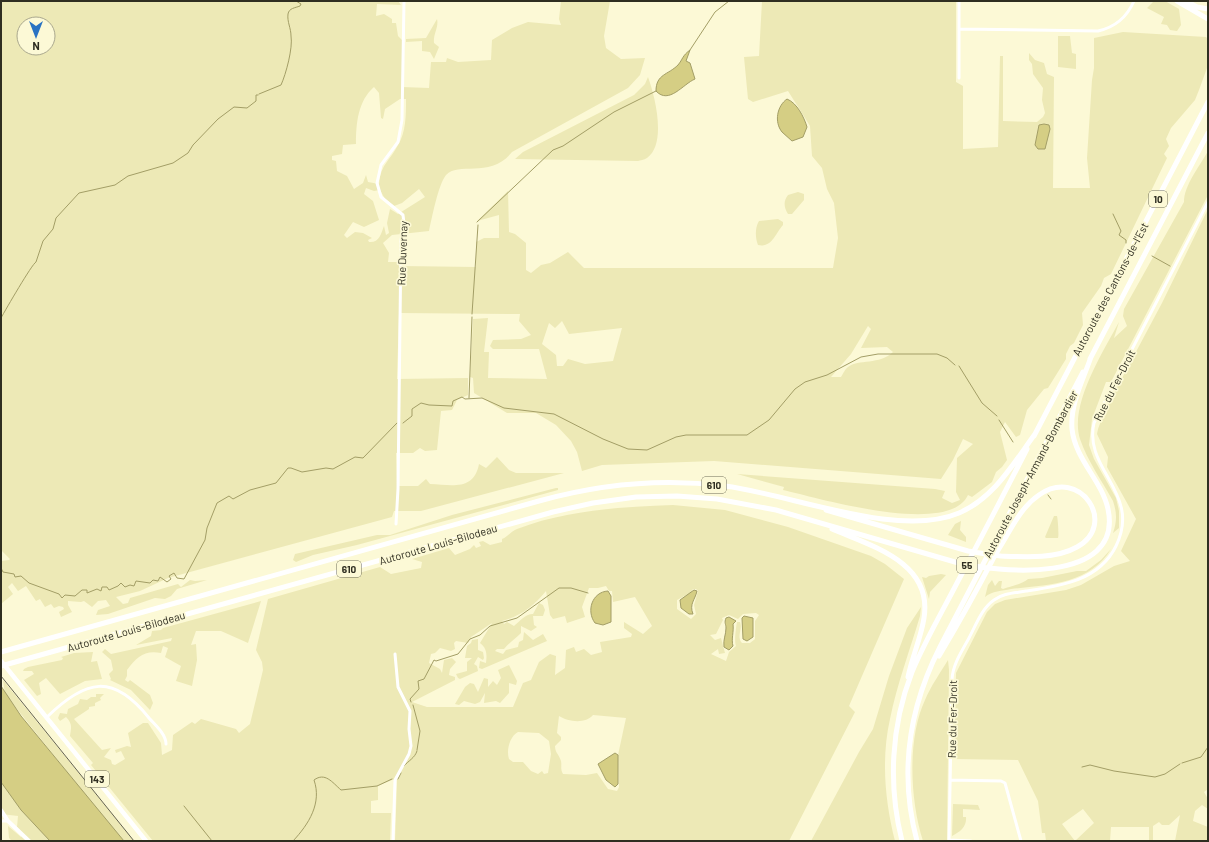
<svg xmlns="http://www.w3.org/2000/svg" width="1209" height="842" font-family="Barlow,sans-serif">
<rect width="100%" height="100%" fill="#fcf9d6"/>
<!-- green -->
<path fill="#ede9b6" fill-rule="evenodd" d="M1 1H398L401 5 377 4 376 16 384 14 392 19V23H396L398 36 402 40V87L429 88 431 62H446L447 58 458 62 491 60 492 40 512 28 528 22 561 25 559 19 561 1H610L604 36 606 48 621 59 645 58 640 75 628 88 512 152C491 179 458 161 446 175 438 185 432 218 429 231L392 235 383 243 389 253 388 262H401V266L476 267V242L484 238H499V215L477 221 508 191 509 232 515 234 526 243V270L531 273 541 265 550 263 568 252 584 268H833L838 238 834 203 827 189 822 168 812 156 810 126 788 91 753 102 748 99 744 57 759 56 762 1H956V82L963 86V149L998 147 1000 56H1003V121L1037 122 1043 117 1045 113 1042 100 1043 88 1033 74 1032 64 1029 60V53L1035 60 1044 63 1047 74 1054 77 1053 188H1090L1087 158 1092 80 1094 68V38L1123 32 1206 37 1208 39 1207 68 1199 90 1195 100 1171 128 1166 139 1169 146 1164 154 1167 158 1111 274 1104 278 1101 286 1082 313 1083 325 1074 343 1070 346 1066 354V359L1048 388 1044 389 1027 410 1020 435 1016 437 1005 422 1000 432 1007 460 1002 467 996 472 992 482 972 497 968 495C949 537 818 498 783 490L784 487 737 474 935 489 945 491 942 498 952 503 960 500 956 492 957 458 973 444 963 439 953 460 941 479 714 461 602 465 582 471 577 452 571 441 556 425 536 413H507L474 393 473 378 470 377 473 319 488 318 484 352H489L488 378 547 379 539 349H493L490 346 493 340 521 339 531 335 519 321 520 314 399 313 397 379 468 378V395L457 400 452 410 441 411 437 450 425 451 420 448 413 453H396L397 486H418L426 479 430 484C452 485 474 491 479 464L486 468 497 457 509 470 516 473H564L421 511H394L392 517 168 578 140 591 116 597 123 604 128 603 130 598 178 584 181 587 190 580 195 581 207 580 177 589 171 596 165 599 155 598 108 614 96 615 98 610 110 606 106 600 98 601 92 607 84 601 81 602 68 601V605L72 612 61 617 59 612 64 609 63 607 59 606 54 608 51 604 45 607 40 599 36 601 26 586 18 591 12 583 8 587 13 594 1 604V561L9 560 10 559 1 550ZM24 24H48V48H24ZM374 87 379 93 381 118 383 119 385 109 400 99H406C406 115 406 132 398 145 389 162 381 164 379 184L368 182 366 175 363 183 354 189 347 176 337 171 336 161 332 160V156L342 154 343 145 356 144C356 123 358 101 374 87ZM366 188 374 191 380 190 385 199 394 206 402 203 419 189 425 197 398 214 390 209 387 223 389 233 386 235 384 226C381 234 379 243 369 242L368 240 372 238 363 233 355 232 347 238 344 235 353 222 364 227 379 220 373 201 364 194ZM562 321 569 334 622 328 613 361 585 364 568 359 563 366H557L556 355 542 344 549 323 555 328ZM868 326 871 329 861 348 887 347 893 352C880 365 858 359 848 367 845 369 843 374 841 377H831L851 354Z
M1158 1H1165L1179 9 1181 25 1177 31 1170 30 1167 25 1161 24 1164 17 1147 8 1153 2Z
M437 19C439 27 433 34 434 43L439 47 434 59 430 52 422 51V41L406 42V39L426 38Z
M1058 36H1070L1072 53 1076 54V69L1058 67Z
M648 77C655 96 667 144 647 158 644 160 640 160 638 161L515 159 523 152 634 95 645 84Z
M1208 151V198L1207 197 1111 382H1106L1092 419 1089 445 1094 459 1116 498 1119 511V528L1113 533C1117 521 1117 513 1113 501 1102 481 1087 460 1080 439 1069 405 1103 352 1119 322L1114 338 1127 326 1123 316 1124 309 1184 202C1184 185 1200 166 1208 151Z
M798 192 804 194V200L792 214H788C784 208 783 201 788 195Z
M1207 211 1208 789 1204 792 1208 799V809L1202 805 1195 811 1193 821 1208 827V841H1175L1180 815 1169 825H1162L1159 822 1153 826V841H1149V827H1111L1110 841H1046L1045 833H1042L1038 801 1018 760 954 759 956 673 987 612 995 604 1005 600 1066 590 1081 585 1114 566 1130 561 1121 551 1136 519 1107 467 1108 457 1097 434 1098 429 1105 410 1162 303ZM1083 809 1094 823 1075 841 1062 824Z
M778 219 783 222V225C775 234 772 248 758 245 755 238 755 227 759 221Z
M556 488H558V490L357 545 313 555 296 562 293 560 295 554 377 535H390L452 515Z
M673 505 725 510 788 527 871 556 885 564 904 579 849 706 855 712 789 841H395L397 780H392L378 786V800L371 801V813H391L390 841H153L91 765 93 763 70 736C71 728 73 724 66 717L60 721 58 718 60 713 67 714 68 709 78 704 80 699 87 700 91 697H96V694H104L100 698 101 700 95 703V706L89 707V709L74 719 102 750 111 748 104 757 111 760 112 764 115 765 125 759 121 751 116 753 115 750 127 746 131 747 128 733 143 723H148L161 743 162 755 172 750 173 735 192 722 195 724 201 719 236 729 239 733 250 724 263 670 262 662 256 650 268 599 380 567 391 574 421 568 422 562 412 559 449 548 455 555 470 549 474 545 476 548 481 546 479 542 483 541 490 545 502 542V539C508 537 511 531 517 529 566 510 621 507 673 505ZM606 586 609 591H612L613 602 635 597 652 626 643 634 624 622V628L632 634 631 637 600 642 602 652 591 655 584 649 576 652 574 647 566 650 565 668 555 675 556 656 550 654 539 662 531 680 523 683 513 707H427L412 702 455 680V677L449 675 450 669 456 662 452 658 444 660 442 673 440 669 429 663 431 654 435 653 440 648 451 651 455 649 454 643 456 641 468 643 471 637 492 623 480 643C487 648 487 655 486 663L480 661 479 668 482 669 547 641 543 634 533 640 524 632 523 640 519 642 518 647 506 650 503 654 495 651 497 649H504C510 642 515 639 521 633V626L531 631 537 627 534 625 533 616H543L545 610 543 605 539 603 533 614C525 614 519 622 514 626L507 622 504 624 502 621C521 616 534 606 546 591L550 615 553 619 565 616 567 623 585 617 582 607 589 588H598ZM693 589H696L698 591 694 605 696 614 691 619 677 609V600L690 593ZM756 613 759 615 755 621V639L750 643H742C736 636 743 630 740 622H737C736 627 734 641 736 646L729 652 726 661 711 654 718 649 719 654 725 653 721 638 715 640 710 635 716 634 723 620 722 618 729 615 738 619 743 614ZM593 715 626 718 618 755 619 787 617 791 608 789 597 773 586 775 563 774C560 769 562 766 561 761 559 754 555 753 555 746L561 740V737L557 733 559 716C568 722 586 724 593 715ZM518 732 539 733 549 741 551 754 548 773 544 774 542 771 538 774 531 771 523 762H513L509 759C506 750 510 736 518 732Z
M1054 516H1057C1058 520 1059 536 1058 538H1046L1045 537Z
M961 521 960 530 966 537V542L948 535 955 524Z
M1111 549C1090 584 1048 585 1011 589 1002 591 992 591 985 597L988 585 992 580 995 586 999 581H1002L1001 588 1003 589C1011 586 1023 584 1028 579L1042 578 1077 571H1086L1101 560Z
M941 574 946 575 930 592 929 599 922 577 926 578 929 576Z
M261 601 248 643 221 631H196L191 645 196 644 197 660 192 686 176 681 181 666 165 657 168 648 163 646 161 653C144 650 137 657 127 670V676L125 680 128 682 130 680 150 695 153 703 150 710 131 690 110 680 111 679 109 674 113 670 111 660 102 652 105 649 111 654 171 641 172 638 136 645 151 636 152 631 161 630 163 628Z
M921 607 920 616C910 650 897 684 890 719 881 759 885 802 895 841H811L859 752 873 729 889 676 907 628Z
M478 639V650L483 652 484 658 483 660 478 657 474 664 477 666 478 671 460 679 458 678 456 674 467 671V662L472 658H465L467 646 471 643 472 640Z
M93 652 91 662 97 661 102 679 85 681 60 694 46 678 39 683 41 694 37 696 24 680 34 674 32 671H23L24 669 28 667 62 660 63 658 61 657 74 653Z
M948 660 949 670 947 841H923C910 800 907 739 925 700 931 686 940 673 948 660Z
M509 665 517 681 516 685 509 683V693L500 703 496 701 484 703 485 693 480 702 475 704 464 701 459 705 455 704 465 687 470 683 474 684 478 692 484 678 488 679V687L493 681 497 685 501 678 498 670Z
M3 680 134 841H124L75 782 5 694Z
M1 782 21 810 50 841H12L9 838 8 826 21 837 23 834 17 827 18 816 1 814Z
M953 804 978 805 980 810 963 809V817H966C967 827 960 832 952 836Z"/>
<!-- water -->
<path fill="#d5ce84" stroke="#a39e66" d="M690 50 686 61 690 63 695 79C683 84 669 105 656 91 656 74 668 75 678 65 683 59 682 56 690 50Z
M787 99C797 103 804 117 807 127L803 137 792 141C789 138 785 135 782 132 774 122 777 106 787 99Z
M1044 124 1049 125 1050 129 1045 149H1038L1035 145 1039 125Z
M694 590 697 591C695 600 689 604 693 614H689L681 608 680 600Z
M608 591 611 596V622L603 625 595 623C586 611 592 592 608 591Z
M744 616 753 618V637L747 641 743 639 742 618Z
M729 617 736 621 733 624C734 632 731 639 733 646L729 650 724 647C723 639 726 635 726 628 726 624 724 623 726 618Z
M1 686 21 716 124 841H50L21 810 1 782Z
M615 753 618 755V784L615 787 606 780 598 764Z"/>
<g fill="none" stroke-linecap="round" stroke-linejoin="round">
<!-- stream -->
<path stroke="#a39e66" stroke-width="1" d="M690 50 715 12 729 1
M259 94 281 85C286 74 293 48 291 36 291 28 287 22 288 14 289 8 295 8 300 6L301 4 296 1
M1113 214 1121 231 1119 235 1126 240V243
M477 222 553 150 563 146 614 112 656 91
M1152 256 1170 266
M472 314 478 225
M1 318C6 309 32 264 36 262L43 241 53 229 56 218 79 193 115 185 128 176 173 163 188 153 193 145 218 119 234 107 247 108 256 101V95H258
M959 366 982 403 997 416
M469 398 472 317
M999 420 1013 442
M403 423 412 416V409L421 403 429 405 452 406 453 401 462 397 465 399 482 398 504 408 554 414 603 439 628 449 647 450 676 437 686 435H747L769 420 795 389 805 382 827 375 861 357 878 354H937L947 358 955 365
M1048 495 1051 499
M1 568 3 572 14 574 15 577 21 576 29 583 59 594 62 598 65 595 75 596 82 590H87V593L97 589 101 591 102 587H107L109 590 118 586 121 583 125 587 130 585 134 586 136 581 150 583 153 580 158 581 160 577 167 582 171 579 169 576 174 573 177 578 184 579 205 540 207 528 217 503 229 496 233 499 250 490 276 483 288 468H291L302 472 326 468 333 469 355 457 363 458 397 423
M411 702 410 699 419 689 418 681 424 679 434 660 436 661 458 654 470 639 480 635 490 626 517 618 559 588H571L588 593
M413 705 420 731 417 750
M1182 763 1201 757 1208 747
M404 766C408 761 415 758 417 751
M1082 767 1090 765 1114 771 1155 777 1165 774 1180 764
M398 779 401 773
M184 806 212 841
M293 841C309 824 322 803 314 780 325 772 332 782 341 790L377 786 392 779"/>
<!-- street -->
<path stroke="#fff" stroke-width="3" d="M959 1V78
M959 29 1098 31C1116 27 1127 17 1134 1
M396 524 398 489 401 240 404 224 403 215 381 197 377 183 381 165 398 142 402 120 404 1
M47 717C86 679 113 673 149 718 155 725 166 734 166 744
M950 780 1001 781 1005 783 1021 841
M1 821H8
M949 840 971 841
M393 841 395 780 409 754 411 746 409 729 410 711 398 687 395 654
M949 841 952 679C953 664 962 651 969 638 976 625 982 608 994 600 1003 593 1015 593 1026 591 1060 586 1099 581 1116 546 1142 493 1083 470 1094 423L1208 202"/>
<!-- secondary -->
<path stroke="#fff" stroke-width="4" d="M1 810 8 821 29 841"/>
<!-- primary -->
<path stroke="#fff" stroke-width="4.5" d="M1 661 146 841"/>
<!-- highway -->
<path stroke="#fff" stroke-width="5" d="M1177 1 1208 19
M1186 1 1197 7 1208 9
M1090 359 1208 133
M1034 436 1208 102
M826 510 968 551C979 553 990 555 1001 556 1025 557 1056 559 1077 547 1118 525 1081 466 1039 495 1021 507 1011 529 1000 547L993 559C976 592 958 624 939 656
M832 529C871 546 933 562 924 618 921 638 912 657 908 677
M1 652 539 501C600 484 662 478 725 486 790 494 898 539 959 513 994 498 1013 464 1035 434
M1 666 553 512 593 503 636 497 677 496 717 499 776 510 955 562C997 573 1124 585 1108 509 1102 481 1075 459 1072 429 1070 404 1083 380 1091 357
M902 841C888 785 891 726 912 672 925 641 942 612 957 583 981 538 1004 494 1027 449
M917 841C899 774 909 708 940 647L1083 372"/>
<!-- rail -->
<path stroke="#646250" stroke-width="1" d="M1 676 134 841"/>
</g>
<g text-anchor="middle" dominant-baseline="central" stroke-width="3.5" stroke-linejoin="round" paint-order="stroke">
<!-- shield labels -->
<g fill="#fcf9d6" stroke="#6c6b57" stroke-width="1">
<rect x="1149" y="191" width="18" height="16" rx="3"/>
<rect x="702" y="477" width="24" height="16" rx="3"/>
<rect x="957" y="557" width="20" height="16" rx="3"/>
<rect x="337" y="561" width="24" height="16" rx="3"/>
<rect x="85" y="771" width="24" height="16" rx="3"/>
</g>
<g font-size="10" font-weight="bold" fill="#2f2e21">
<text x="1158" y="199">10</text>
<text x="714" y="485">610</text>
<text x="967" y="565">55</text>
<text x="349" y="569">610</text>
<text x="97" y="779">143</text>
</g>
<!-- street labels -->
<g font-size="11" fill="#2f2e21" stroke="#fcf9d6">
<text transform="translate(402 253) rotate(-88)">Rue Duvernay</text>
<text transform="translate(1110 289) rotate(-62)">Autoroute des Cantons-de-l'Est</text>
<text transform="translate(1114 385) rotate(-63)">Rue du Fer-Droit</text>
<text transform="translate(1030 474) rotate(-62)">Autoroute Joseph-Armand-Bombardier</text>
<text transform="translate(438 544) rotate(-16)">Autoroute Louis-Bilodeau</text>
<text transform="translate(126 631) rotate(-16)">Autoroute Louis-Bilodeau</text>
<text transform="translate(952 719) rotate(-89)">Rue du Fer-Droit</text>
</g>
</g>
<!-- border -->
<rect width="1209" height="842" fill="none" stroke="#2f2e21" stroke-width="4"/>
<!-- north arrow -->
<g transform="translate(36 36) rotate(180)"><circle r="19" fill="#fcf9d6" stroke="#aaa88e"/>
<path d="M0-3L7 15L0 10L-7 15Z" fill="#2a73c3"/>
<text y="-6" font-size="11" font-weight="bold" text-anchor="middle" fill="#2f2e21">N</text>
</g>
</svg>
